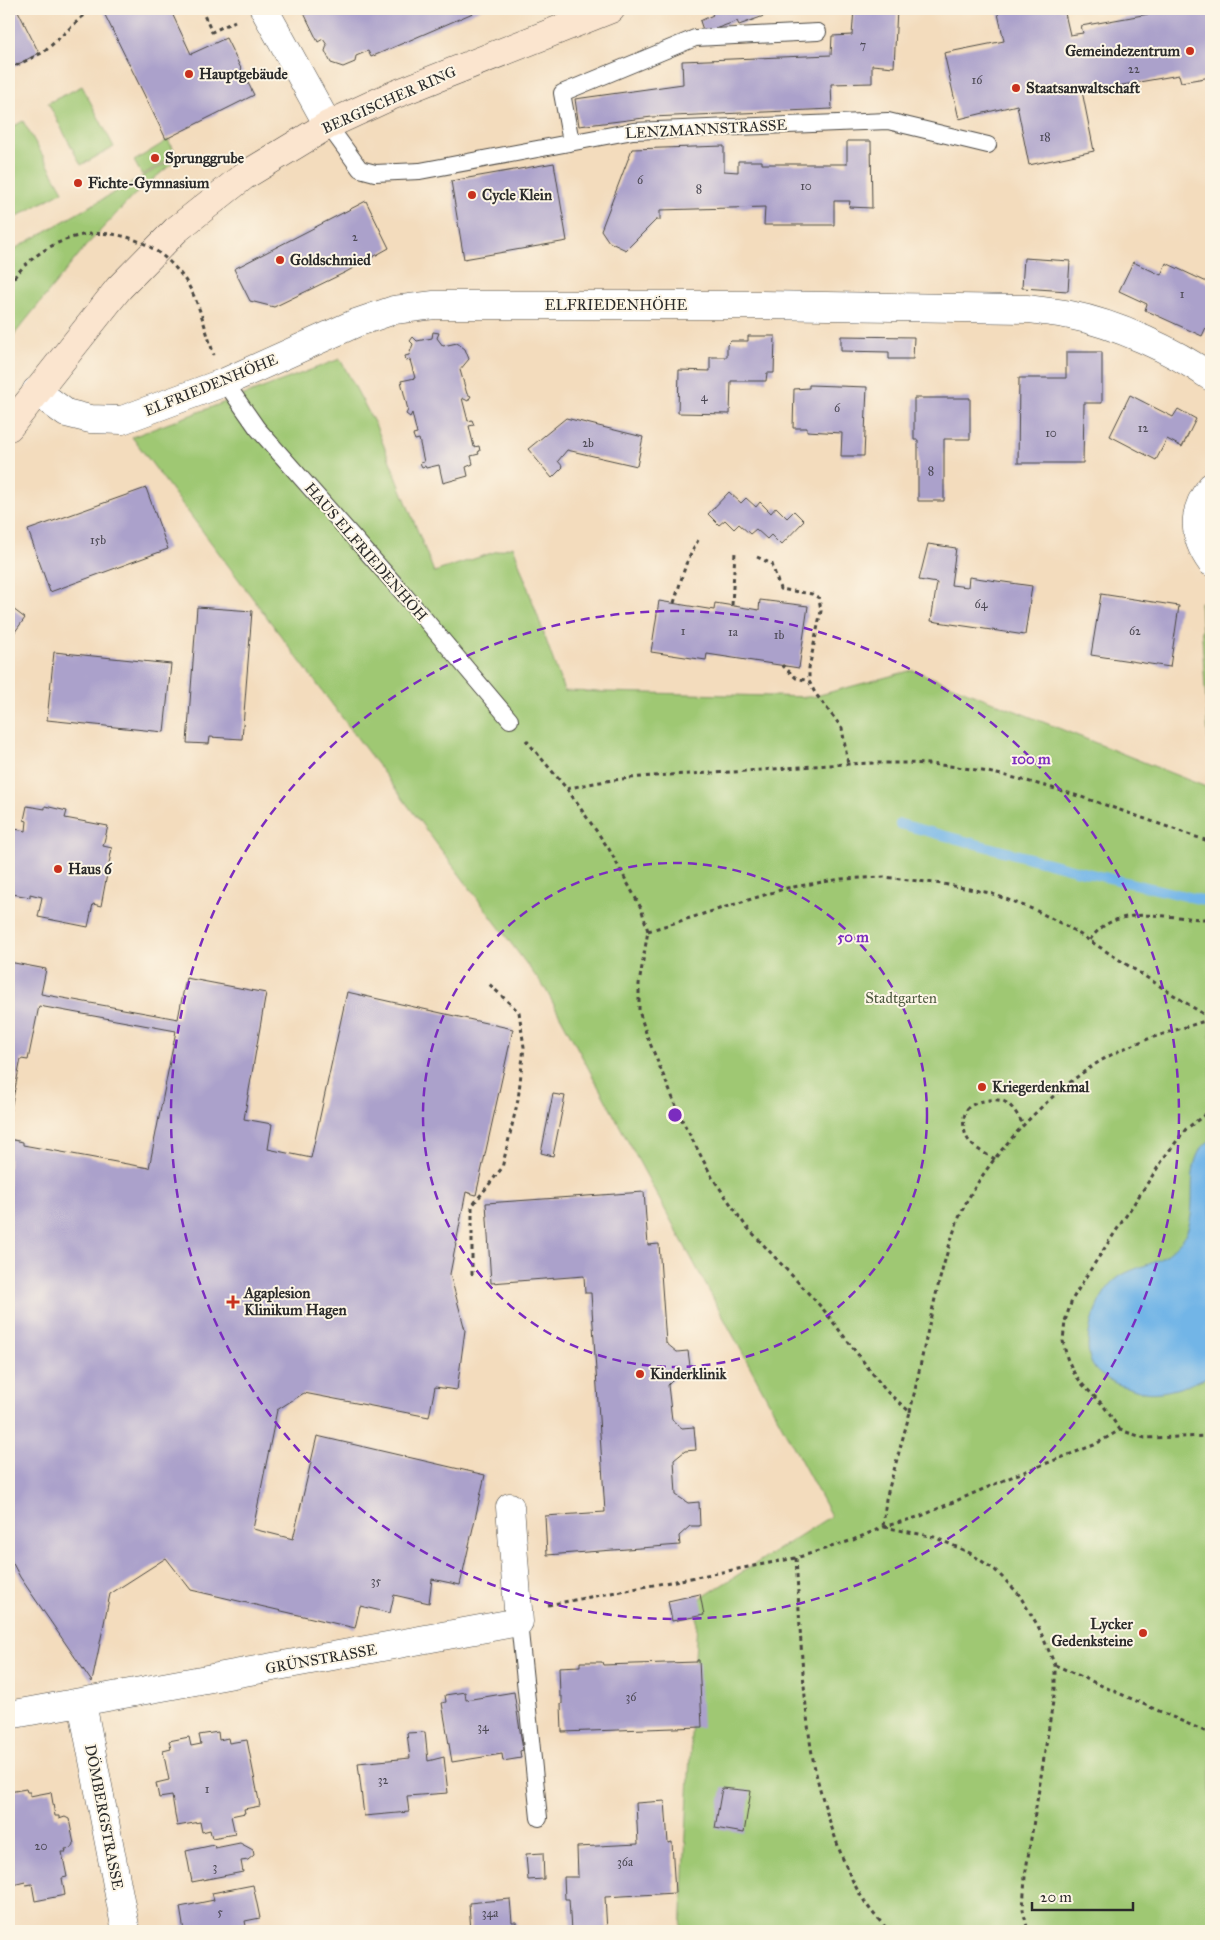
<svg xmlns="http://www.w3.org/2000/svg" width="1220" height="1940" font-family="'IM FELL Great Primer',serif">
<rect width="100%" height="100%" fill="#fcf5e5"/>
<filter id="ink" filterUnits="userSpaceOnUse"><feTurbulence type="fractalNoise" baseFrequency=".02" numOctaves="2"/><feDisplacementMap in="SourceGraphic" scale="10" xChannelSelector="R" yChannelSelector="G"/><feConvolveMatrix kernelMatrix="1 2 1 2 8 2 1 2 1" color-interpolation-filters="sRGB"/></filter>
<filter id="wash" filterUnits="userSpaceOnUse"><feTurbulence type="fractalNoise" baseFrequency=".0096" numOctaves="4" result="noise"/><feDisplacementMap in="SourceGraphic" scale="20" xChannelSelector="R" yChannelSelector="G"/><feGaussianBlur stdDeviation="1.12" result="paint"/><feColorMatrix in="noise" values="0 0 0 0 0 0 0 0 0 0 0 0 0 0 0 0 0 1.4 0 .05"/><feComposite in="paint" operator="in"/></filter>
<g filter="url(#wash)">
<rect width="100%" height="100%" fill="#f3dcbd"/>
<!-- green -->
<path fill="#9fc873" stroke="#657a4f" d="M82 86 114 147 81 165 48 103Z
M23 121 63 191 16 217 9 204V129Z
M168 140 177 155 142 175 134 161Z
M186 152 133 196 85 247 9 341V252Z
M340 359 376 426 434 572 513 546 564 691 812 697 913 670 1211 789V1931H681L698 1600 831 1516 546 990 132 437Z
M1200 602 1211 605V788Z"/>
<!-- water -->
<path fill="#72b5e7" stroke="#4e7089" d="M1211 1139V1375C1191 1385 1161 1397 1139 1391 1123 1386 1106 1382 1095 1369 1077 1346 1097 1292 1119 1277 1129 1270 1142 1267 1154 1262 1163 1258 1171 1251 1178 1244 1180 1241 1184 1239 1185 1235 1199 1209 1185 1176 1200 1150 1203 1146 1208 1142 1211 1139Z"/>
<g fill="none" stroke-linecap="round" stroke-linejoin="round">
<!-- stream -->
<path stroke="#72b5e7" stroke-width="10" d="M900 824 1083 872 1211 902"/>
</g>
<g id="blocks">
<!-- building -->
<path fill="#aba1cb" d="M9 9H17L39 53 9 69Z
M102 9H170L191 54 226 38 254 95 166 139Z
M302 9H482L371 57 368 51 356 56 355 62 343 67 331 63 325 51 327 45 323 39 318 42Z
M719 9H783L739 25 737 21 704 33 700 21 713 15 711 12Z
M808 9H822L810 13Z
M854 9H897L894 67 872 65V83L831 84 832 109 652 117 579 126 575 99 683 84 682 61 831 55 832 36 852 35Z
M997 9H1064L1070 35 1083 33 1081 26 1154 13 1153 9H1211V77L1181 82 1179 75 1094 90 1093 85 1081 86 1094 151 1029 165 1017 105 959 119 944 53 1004 41Z
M847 141H871L872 208 849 207 850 201H834V225H764L765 207 660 210V220H656L626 250 609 242 601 230 632 149 724 146V171L738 172V161H762V164H847Z
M554 163 567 241 464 259 451 181Z
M366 201 389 248 346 272 274 307 250 301 234 269Z
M1024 258 1070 261 1068 291 1022 288Z
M1133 262 1161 275 1166 263 1211 284V317L1202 336 1145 310 1147 304 1119 291Z
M433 332 439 333 437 338 443 346 457 343 465 349 469 359 460 370 467 394 471 396 468 401 462 398 468 421 472 420 474 425 469 426 474 447 479 446 480 451 478 452 479 454 471 456 473 464 466 467 468 476 443 483 439 465 426 468 425 466 422 467 420 463 424 462 419 439 415 440 413 435 417 434 412 413 410 417 406 414 408 410 401 381 415 378 410 360 406 361 405 356 409 355 413 344 410 341 413 337 417 341 432 338Z
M748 336H775L774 373H767L766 381H731L730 414 678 413 679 370 710 371V357H727V345L731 341H748Z
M841 336 914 337 913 359H889V352L841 351Z
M1066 352H1102V403H1084L1083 463H1018L1019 378H1066Z
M809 385 867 387 864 456H841L842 433 807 431V428H793L794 389 809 388Z
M1130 395 1173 417 1178 409 1196 419 1182 447 1167 439 1156 460 1110 436Z
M914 398H970V439H944V501H918V440H914Z
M566 418 643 437 637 466 567 450 558 461 563 467 552 478 528 449Z
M146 488 168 549 50 592 28 530Z
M729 492 741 503 746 498 756 507 760 502 771 513 776 507 787 518 794 511 804 521 781 545 771 535 767 539 756 529 750 534 739 524 734 529 725 520 719 525 708 514Z
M928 544 956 548 951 585 968 587 969 577 1032 586 1025 635 931 621 937 583 919 580Z
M1101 594 1179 606 1170 667 1091 655Z
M760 600 808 606 799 668 707 654 706 660 651 652 659 601 714 610 715 603 759 610Z
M9 606 25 618 9 640Z
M197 607 252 611 242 739 210 737 209 744 187 743Z
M54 652 171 664 164 732 47 720Z
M27 806 45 809V806L67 811 65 818 108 826 103 846 112 848 101 906 93 904 88 927 38 917 42 897 30 894V897L12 894 13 891 9 890V828L26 831 27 821 24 820Z
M9 962 46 969 41 994 178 1019 186 978 266 993 244 1119 272 1124 268 1149 311 1158 347 992 513 1029 476 1195 466 1192 450 1274 465 1330 457 1390 435 1387 429 1417 304 1393 277 1410 253 1529 293 1539 317 1436 485 1475 460 1585 432 1579 429 1603 394 1595 390 1613 360 1606 355 1628 191 1590 166 1558 110 1594 92 1682 20 1577 9 1556V1139L23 1142V1145L149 1168 176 1031 39 1006 28 1060 21 1059 9 1118Z
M553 1094 565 1096 553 1156 541 1153Z
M644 1192 648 1245 659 1244 666 1343 677 1352 688 1351 691 1373 679 1374 668 1385 672 1420 682 1428 694 1427 696 1450 685 1451 674 1460 676 1495 688 1503 699 1502 700 1526H690L679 1536 680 1545 547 1555 545 1516 605 1512 591 1293H585L584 1276 491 1283 486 1203Z
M700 1594 704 1615 672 1621 668 1601Z
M697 1660H699L702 1727 562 1732 561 1704H562V1696H560L559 1667 580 1666V1662H602L603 1665 697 1662Z
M465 1692 466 1700 514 1692 523 1750 520 1751 521 1758 503 1761 502 1754 452 1762 442 1703 446 1702 445 1695Z
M218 1732 219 1740 228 1738 229 1743 247 1740 260 1806 244 1809 245 1813 231 1816 235 1834 212 1838 210 1830 202 1832 200 1822 177 1826 172 1796 159 1798 156 1783 169 1780 163 1751 171 1749 169 1741 189 1737 191 1746 201 1744 199 1735Z
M425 1732 428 1761 444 1757 448 1793 407 1796 409 1812 364 1816 358 1763 410 1758 407 1733Z
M722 1788 751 1791 744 1833 715 1828Z
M26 1789 27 1792H30V1796L51 1792 55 1816H59V1819L65 1817 69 1819 74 1844 72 1848 65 1849 66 1852H62L67 1877 62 1878 65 1895 35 1901 32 1884 26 1885 25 1882 9 1886V1792Z
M665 1801 668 1843 672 1842 675 1893 605 1897 607 1931H571L569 1899H565L564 1877H578L577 1847 638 1844 636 1803Z
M240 1843 253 1850 254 1855 248 1860 241 1861 243 1872 192 1882 186 1851 214 1845 215 1848Z
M543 1853 544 1879 528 1880 526 1854Z
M253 1885 260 1918 245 1921 247 1931H184L180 1907 214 1900 212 1893Z
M510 1899 512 1922H516L517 1931H471L469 1903Z"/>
</g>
</g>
<g filter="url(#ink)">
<use href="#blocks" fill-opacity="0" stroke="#494641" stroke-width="1"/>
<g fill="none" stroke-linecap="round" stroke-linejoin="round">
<!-- lane casing -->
<g stroke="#494641" stroke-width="18">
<path id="lane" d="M328 125 360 169 375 173 420 171 633 131 888 121 988 145
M571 142 562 93 695 38 818 32
M225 382 257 428 402 592 510 720
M519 1622 539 1818"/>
</g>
<!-- street casing -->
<g stroke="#494641" stroke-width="29">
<path id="street" d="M264 9 328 125
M36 391 66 413 90 419 122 420 225 382 356 323 394 310 434 305H761L1028 309C1042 311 1056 312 1070 315 1116 324 1173 350 1211 377
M1211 487C1191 511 1193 537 1211 562
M82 1703 126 1931
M9 1715 519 1622 510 1507"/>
</g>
<!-- secondary casing -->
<g stroke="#494641" stroke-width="29">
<path id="secondary" d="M9 427 119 288 176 230 244 176 328 125 391 96 611 9"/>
</g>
<!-- path -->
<path stroke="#494641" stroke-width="3" stroke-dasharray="4 4" stroke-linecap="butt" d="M77 9 82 17 94 9
M201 9 212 32 235 21
M9 69 44 52 82 17
M757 557 772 564 780 589 812 594 819 598 821 611 809 668V681L815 693 842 728 848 764
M674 603 686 564 698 540
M732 605 735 552
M782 665 796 678 809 681
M526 740 567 789 609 849 641 908 648 931 639 984V1011L647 1036 681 1118 712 1177 745 1225 823 1309 886 1391 910 1412 886 1499 883 1527
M567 789C620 775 677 775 732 772 797 768 863 760 928 764 1026 771 1119 811 1211 842
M648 931 787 888 841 879 884 877 943 884 990 893 1035 910 1070 928 1211 1019
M1090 940C1116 901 1172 920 1211 919
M995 1159C986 1154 975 1149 969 1141 963 1133 961 1117 968 1108 975 1101 997 1097 1005 1102 1014 1107 1019 1118 1024 1126
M472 1275V1206L502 1168 518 1100 524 1047 519 1012 488 983
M910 1412C924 1352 935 1286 955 1228 976 1167 1047 1093 1102 1060 1135 1040 1175 1031 1211 1019
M1120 1430 1103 1405 1083 1385 1074 1373 1067 1358 1063 1341 1065 1321 1072 1300 1085 1278 1166 1155 1186 1129 1211 1110
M884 1527 934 1537 970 1553 995 1570 1018 1593 1038 1626 1055 1665V1689L1025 1876 1023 1910 1028 1931
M796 1558C800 1622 802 1685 811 1748 816 1779 825 1808 835 1837 847 1873 862 1906 890 1931
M548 1605 796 1558 853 1540 883 1527 921 1516 1016 1475 1094 1445 1120 1430 1145 1438 1211 1436
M1055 1665 1211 1734"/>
<!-- lane -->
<use href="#lane" stroke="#fff" stroke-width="16"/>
<!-- street -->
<use href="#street" stroke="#fff" stroke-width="28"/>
<!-- secondary -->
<use href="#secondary" stroke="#fbe5cf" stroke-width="28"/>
<!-- path-bridge -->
<path stroke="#494641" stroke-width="3" stroke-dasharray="4 4" stroke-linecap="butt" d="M9 284C53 222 136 214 183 277 199 299 205 329 214 355"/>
</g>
</g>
<!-- distance rings -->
<g fill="none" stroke="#7b2cbf" stroke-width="2.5" stroke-dasharray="9 6">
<circle cx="675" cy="1115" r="252"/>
<circle cx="675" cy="1115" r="504"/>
</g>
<!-- markers -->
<g fill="#c8321e" stroke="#fcf5e5" stroke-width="2">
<circle cx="1190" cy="51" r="5"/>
<circle cx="189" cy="74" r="5"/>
<circle cx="1016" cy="88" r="5"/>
<circle cx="155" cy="158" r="5"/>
<circle cx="78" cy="183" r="5"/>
<circle cx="472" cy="195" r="5"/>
<circle cx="280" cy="260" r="5"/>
<circle cx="58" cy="869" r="5"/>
<circle cx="982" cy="1087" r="5"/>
<path d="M230.5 1294.5h5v5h5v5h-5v5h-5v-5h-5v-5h5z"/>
<circle cx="640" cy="1374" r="5"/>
<circle cx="1143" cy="1633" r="5"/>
</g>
<g text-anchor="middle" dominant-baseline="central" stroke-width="4" stroke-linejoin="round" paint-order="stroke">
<!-- number labels -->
<g font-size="12" fill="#4b4853">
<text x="863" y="45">7</text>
<text x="1134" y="69">22</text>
<text x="977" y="80">16</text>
<text x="1045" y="137">18</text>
<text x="640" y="180">6</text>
<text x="806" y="186">10</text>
<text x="699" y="189">8</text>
<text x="355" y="237">2</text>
<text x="1182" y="294">1</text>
<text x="704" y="397">4</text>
<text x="837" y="408">6</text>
<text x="1143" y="428">12</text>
<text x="1051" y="433">10</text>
<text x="588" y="443">2b</text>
<text x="931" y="471">8</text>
<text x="98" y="540">15b</text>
<text x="981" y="604">64</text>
<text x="683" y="631">1</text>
<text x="1135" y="631">62</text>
<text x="733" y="632">1a</text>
<text x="779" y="635">1b</text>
<text x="376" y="1581">35</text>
<text x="631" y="1697">36</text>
<text x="483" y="1727">34</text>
<text x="383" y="1780">32</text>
<text x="207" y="1789">1</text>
<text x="41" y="1846">20</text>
<text x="625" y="1862">36a</text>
<text x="215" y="1867">3</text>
<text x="220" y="1912">5</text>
<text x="490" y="1913">34a</text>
</g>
<!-- poi labels -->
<g font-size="15" font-weight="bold" fill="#2b2b2b" stroke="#fcf5e5" text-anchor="start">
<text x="1180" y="51" text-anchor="end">Gemeindezentrum</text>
<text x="199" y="74">Hauptgebäude</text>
<text x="1026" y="88">Staatsanwaltschaft</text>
<text x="165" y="158">Sprunggrube</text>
<text x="88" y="183">Fichte-Gymnasium</text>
<text x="482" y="195">Cycle Klein</text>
<text x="290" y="260">Goldschmied</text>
<text x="68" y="869">Haus 6</text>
<text x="992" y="1087">Kriegerdenkmal</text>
<text x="244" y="1293">Agaplesion<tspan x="244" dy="17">Klinikum Hagen</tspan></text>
<text x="650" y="1374">Kinderklinik</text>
<text x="1133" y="1624" text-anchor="end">Lycker<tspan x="1133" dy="17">Gedenksteine</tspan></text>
</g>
<!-- street labels -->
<g font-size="15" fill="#2b2b2b" stroke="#fcf5e5">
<text transform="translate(389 100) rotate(-24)">BERGISCHER RING</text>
<text transform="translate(706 129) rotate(-3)">LENZMANNSTRASSE</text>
<text x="616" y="305">ELFRIEDENHÖHE</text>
<text transform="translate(211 385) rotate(-22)">ELFRIEDENHÖHE</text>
<text transform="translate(366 552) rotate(49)">HAUS ELFRIEDENHÖH</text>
<text transform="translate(321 1659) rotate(-10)">GRÜNSTRASSE</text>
<text transform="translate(104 1817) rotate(79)">DÖMBERGSTRASSE</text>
</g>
<!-- park labels -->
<g font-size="15" fill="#4e5a41" stroke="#fcf5e5">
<text x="901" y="998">Stadtgarten</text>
</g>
</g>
<circle cx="675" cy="1115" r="8" fill="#7b2cbf" stroke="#fcf5e5" stroke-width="2.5"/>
<g font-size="15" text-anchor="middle" font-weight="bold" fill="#7b2cbf" stroke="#fcf5e5" stroke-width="4" stroke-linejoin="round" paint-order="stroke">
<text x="1031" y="764">100 m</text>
<text x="853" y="942">50 m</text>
</g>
<!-- margin -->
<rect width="1220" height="1940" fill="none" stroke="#fcf5e5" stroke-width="30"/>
<!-- scale -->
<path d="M1032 1902v8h101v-8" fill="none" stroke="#2b2b2b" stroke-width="2.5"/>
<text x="1040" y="1902" font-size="15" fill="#2b2b2b" stroke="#fcf5e5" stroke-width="4" paint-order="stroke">20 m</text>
</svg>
